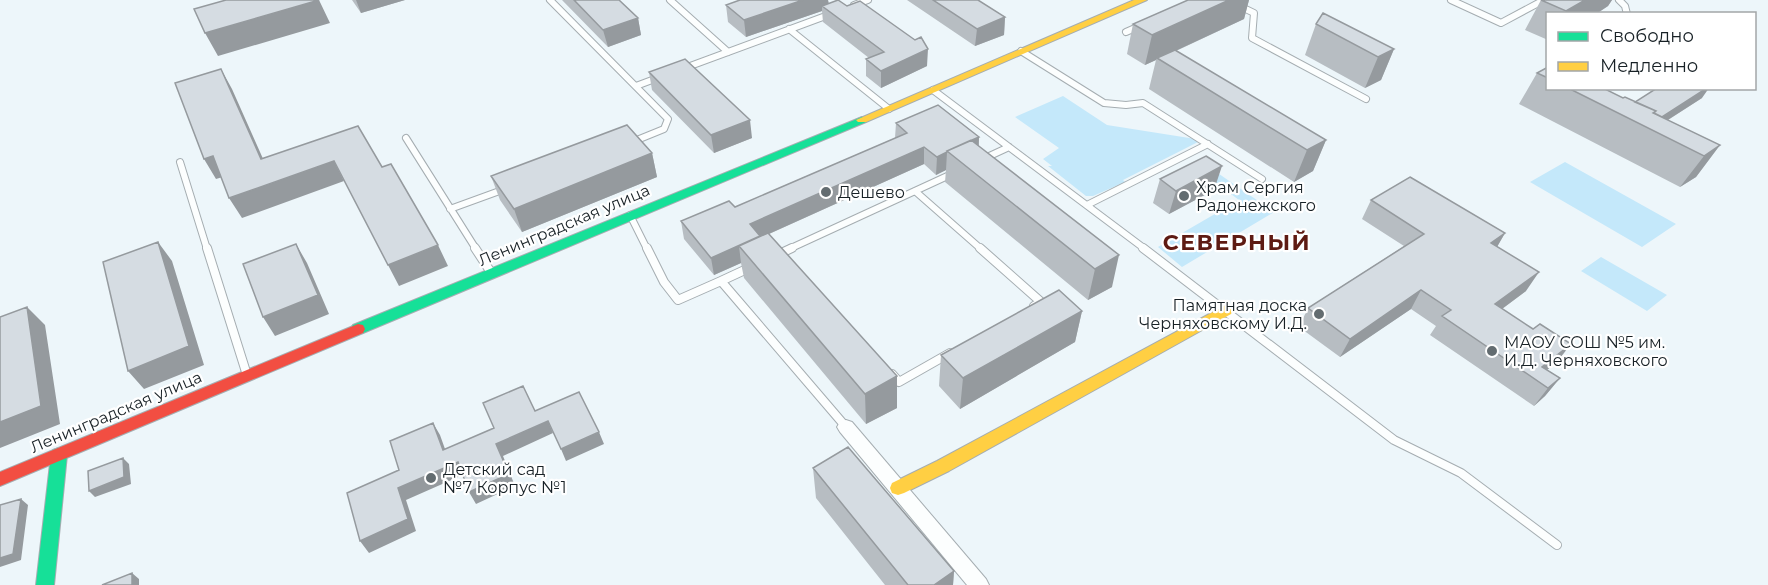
<svg xmlns="http://www.w3.org/2000/svg" width="1768" height="585" font-family="Montserrat,sans-serif">
<rect width="100%" height="100%" fill="#edf6fa"/>
<!-- green -->
<path fill="#c4e8fa" d="M1063 96 1107 125 1202 140 1123 180 1125 182 1093 196H1086L1048 166H1052L1043 159 1059 148 1015 117Z
M1565 162 1676 224 1642 247 1530 182Z
M1209 167 1274 212 1182 267 1158 247 1239 200 1201 172Z
M1601 257 1667 295 1647 311 1581 271Z"/>
<g fill="none" stroke-linecap="round" stroke-linejoin="round">
<!-- lane-far1 casing -->
<g stroke="#a5adb1" stroke-width="8">
<path id="lane-far1" d="M550 0 668 119 664 129 632 142
M670 0 728 52
M1227 0 1254 13 1252 38 1366 99
M1451 0 1501 23 1544 0
M1619 0 1625 6 1627 14
M854 5 868 0
M789 29 889 109
M1126 32 1142 25
M1021 51 1104 103 1126 105 1143 103 1262 179
M682 69 831 14
M636 86 660 77
M933 90 1145 249
M406 138 476 249
M983 159 1009 147
M180 162 207 249
M915 191 981 249
M1087 205 1208 144
M450 209 505 189
M630 215 647 249
M789 249 954 173"/>
</g>
<!-- lane casing -->
<g stroke="#a5adb1" stroke-width="10">
<path id="lane" d="M207 248 247 375
M475 248 492 274
M647 248 664 282 678 300 721 281 846 427
M980 248 1041 302 1034 306
M1143 248 1394 440 1461 473 1557 545
M777 255 792 248
M721 281 749 268
M892 374 899 382 950 353"/>
</g>
<!-- street casing -->
<g stroke="#a5adb1" stroke-width="2">
<path id="street" d="M846 420 852 422 986 579 989 585H967L840 432 837 427 840 422Z"/>
</g>
<!-- fast casing -->
<g stroke="#a5adb1" stroke-width="2">
<path id="fast" d="M862 117 866 118V122L363 333H353L351 329 353 325Z
M59 448 65 450 67 455 54 585H36L51 455 53 450Z"/>
</g>
<!-- slow casing -->
<g stroke="#a5adb1" stroke-width="2">
<path id="slow" d="M1134 0H1147L866 122H858L856 120Z
M1226 305 1233 310 1231 314 949 471 904 493 898 495 892 493 890 488 892 483 937 461Z"/>
</g>
<!-- jam casing -->
<g stroke="#a5adb1" stroke-width="2">
<path id="jam" d="M358 324 363 325 365 329 363 333 0 486V472Z"/>
</g>
<!-- lane-far1 -->
<use href="#lane-far1" stroke="#fcfefe" stroke-width="6"/>
<!-- lane -->
<use href="#lane" stroke="#fcfefe" stroke-width="8"/>
<!-- street -->
<use href="#street" fill="#fcfefe" fill-rule="evenodd"/>
<!-- fast -->
<use href="#fast" fill="#16e098" fill-rule="evenodd"/>
<!-- slow -->
<use href="#slow" fill="#ffcf43" fill-rule="evenodd"/>
<!-- jam -->
<use href="#jam" fill="#f24e42" fill-rule="evenodd"/>
</g>
<!-- wall -->
<path fill="#b7bdc2" d="M352 0H405L361 13Z
M562 0H619L638 18 641 35 608 47Z
M740 0H828L829 3 927 66 881 88 866 76V59L869 58 823 22 822 11 746 37 728 22 726 5Z
M907 0H978L1005 17 1004 35 975 46Z
M1188 0H1249L1244 19 1176 51 1326 140 1313 171 1294 182 1149 89 1156 60 1145 65 1127 54 1133 24Z
M1541 0H1612L1608 6 1596 14H1548V40L1525 30Z
M1316 24 1394 49 1381 80 1365 88 1305 55Z
M1548 67V88H1603L1623 98 1635 102 1702 98 1668 120 1720 145 1696 177 1680 187 1519 104 1537 73Z
M649 72 752 138 714 153 652 90Z
M896 123 979 137V146L1112 287 1088 300 945 182 946 170 936 175 924 164 769 234 897 408 866 424 744 278 741 263 714 275 684 239 681 221 735 207 895 138Z
M652 153 657 177 522 232 500 200 491 176Z
M1160 179 1214 190 1169 214 1153 203Z
M1371 200 1505 233 1497 247 1526 291 1502 309 1557 362 1547 370 1560 378 1545 396 1534 406 1430 335 1436 326 1411 309 1340 357 1299 327 1308 308 1404 246 1362 219Z
M1082 311 1075 342 960 409 939 386 941 355Z
M813 468 954 571 953 585H885L816 498Z"/>
<!-- shaded-wall -->
<path fill="#959a9e" d="M319 0 330 23 218 56 205 33Z
M356 0H405L361 13Z
M803 0H828L829 9 822 6V11L746 37 744 20Z
M1229 0H1249L1244 19 1158 59 1157 58 1156 60 1145 65 1152 35Z
M1585 0H1612L1608 6 1596 14H1565L1566 11Z
M1005 17 1004 35 975 46 977 29Z
M638 18 641 35 608 47 603 30Z
M928 49 927 66 881 88V71Z
M1394 49 1381 80 1365 88 1378 57Z
M221 69 232 89 272 179 261 159Z
M1707 88H1709L1702 98 1652 130 1653 123Z
M750 120 752 138 714 153 711 135Z
M979 137 978 155 948 152Z
M1326 140 1313 171 1294 182 1307 150Z
M1720 145 1696 177 1680 187 1704 156Z
M924 147V164L760 238 739 246 741 263 714 275 711 258 750 224Z
M947 152 946 170 936 175 937 157Z
M652 153 657 177 522 232 514 209Z
M213 156 226 176 216 179 204 159Z
M334 161 344 181 242 218 229 198Z
M1222 166 1214 190 1169 214 1176 191Z
M1505 233 1494 252 1491 243Z
M158 242 172 261 204 365 144 389 128 371Z
M296 244 307 263 329 314 275 336 263 317Z
M438 245 448 266 399 286 388 265Z
M1119 255 1112 287 1088 300 1095 269Z
M1539 272 1526 291 1483 323 1495 304Z
M1421 290 1411 309 1340 357 1350 339Z
M27 307 45 325 60 424 0 448V422Z
M1082 311 1075 342 960 409 963 378Z
M1571 344 1557 362 1535 379 1542 367Z
M897 376V408L866 424 865 394Z
M1560 378 1545 396 1534 406 1548 388Z
M548 421 553 433 503 456 515 486 476 504 469 492 496 444Z
M433 423 440 435 450 463 443 450Z
M599 432 604 444 566 461 561 449Z
M123 458 129 464 131 484 95 497 89 491Z
M458 462 465 474 406 500 416 531 369 553 360 541 398 488Z
M21 499 28 505 21 560 0 567V558Z
M954 571 953 585H934Z
M132 573 139 579V585H132Z"/>
<!-- building -->
<path fill="#d5dce2" stroke="#959a9e" stroke-width="1.5" d="M226 0H319L205 33 194 9Z
M574 0H619L638 18 603 30Z
M740 0H803L744 20 726 5Z
M838 0 847 6 860 1 915 40 921 37 928 49 881 71 866 59 884 52 822 6Z
M933 0H978L1005 17 977 29Z
M1188 0H1229L1152 35 1133 24Z
M1541 0H1585L1566 11Z
M1323 13 1394 49 1378 57 1316 24Z
M1175 50 1326 140 1307 150 1157 58Z
M685 59 750 120 711 135 649 72Z
M1548 67V78L1537 73Z
M221 69 261 159 358 126 382 167 391 164 438 245 388 265 334 161 229 198 213 156 204 159 175 83Z
M1568 88H1603L1623 98 1625 97 1656 111 1653 113 1720 145 1704 156Z
M1657 88H1707L1662 117 1654 113 1656 111 1635 102Z
M938 105 979 137 947 151V152L937 157 924 147 750 224 760 236 711 258 681 221 729 201 735 207 907 133 896 123Z
M627 125 652 153 514 209 491 176Z
M971 140 1119 255 1095 269 947 151Z
M1206 156 1222 166 1176 191 1160 179Z
M1410 177 1505 233 1491 243 1539 272 1495 304 1533 329 1540 324 1571 344 1542 367 1560 378 1548 388 1442 316 1451 310 1421 290 1350 339 1308 308 1424 234 1371 200Z
M768 233 897 376 865 394 739 246Z
M158 242 189 346 128 371 103 262Z
M296 244 318 295 263 317 243 264Z
M1059 290 1082 311 963 378 941 355Z
M27 307 41 406 0 422V317Z
M523 386 535 411 579 392 599 432 561 449 548 421 496 444 509 474 469 492 458 462 398 488 408 519 360 541 347 493 399 470 390 441 433 423 443 450 494 428 483 403Z
M848 447 954 571 934 585H908L813 468Z
M123 458 124 477 89 491 88 471Z
M21 499 13 554 0 558V505Z
M132 573V585H102Z"/>
<!-- markers -->
<g fill="#636c70" stroke="#fff" stroke-width="2">
<circle cx="826" cy="192" r="6"/>
<circle cx="1184" cy="196" r="6"/>
<circle cx="1319" cy="314" r="6"/>
<circle cx="1492" cy="351" r="6"/>
<circle cx="431" cy="478" r="6"/>
</g>
<g text-anchor="middle" dominant-baseline="central" stroke-width="4.5" stroke-linejoin="round" paint-order="stroke">
<!-- poi labels -->
<g font-size="16" fill="#182126" stroke="#fff" text-anchor="start">
<text x="1196" y="187">Храм Сергия<tspan x="1196" dy="18">Радонежского</tspan></text>
<text x="838" y="192">Дешево</text>
<text x="1307" y="305" text-anchor="end">Памятная доска<tspan x="1307" dy="18">Черняховскому И.Д.</tspan></text>
<text x="1504" y="342">МАОУ СОШ №5 им.<tspan x="1504" dy="18">И.Д. Черняховского</tspan></text>
<text x="443" y="469">Детский сад<tspan x="443" dy="18">№7 Корпус №1</tspan></text>
</g>
<!-- street labels -->
<g font-size="16" fill="#182126" stroke="#fff">
<text transform="translate(564 225) rotate(-23)">Ленинградская улица</text>
<text transform="translate(116 412) rotate(-23)">Ленинградская улица</text>
</g>
<!-- district labels -->
<g font-size="22" font-weight="bold" letter-spacing="1.5" fill="#5e1b13" stroke="#fff">
<text x="1237" y="242">СЕВЕРНЫЙ</text>
</g>
</g>
<!-- legend -->
<rect x="1546" y="12" width="210" height="78" fill="#ffffff" stroke="#a3a6a8" stroke-width="1.5"/>
<rect x="1558" y="32" width="30" height="9" fill="#16e098" stroke="#a3a6a8" stroke-width="1.5"/>
<text x="1600" y="42" font-size="18" fill="#182126">Свободно</text>
<rect x="1558" y="62" width="30" height="9" fill="#ffcf43" stroke="#a3a6a8" stroke-width="1.5"/>
<text x="1600" y="72" font-size="18" fill="#182126">Медленно</text>
</svg>
